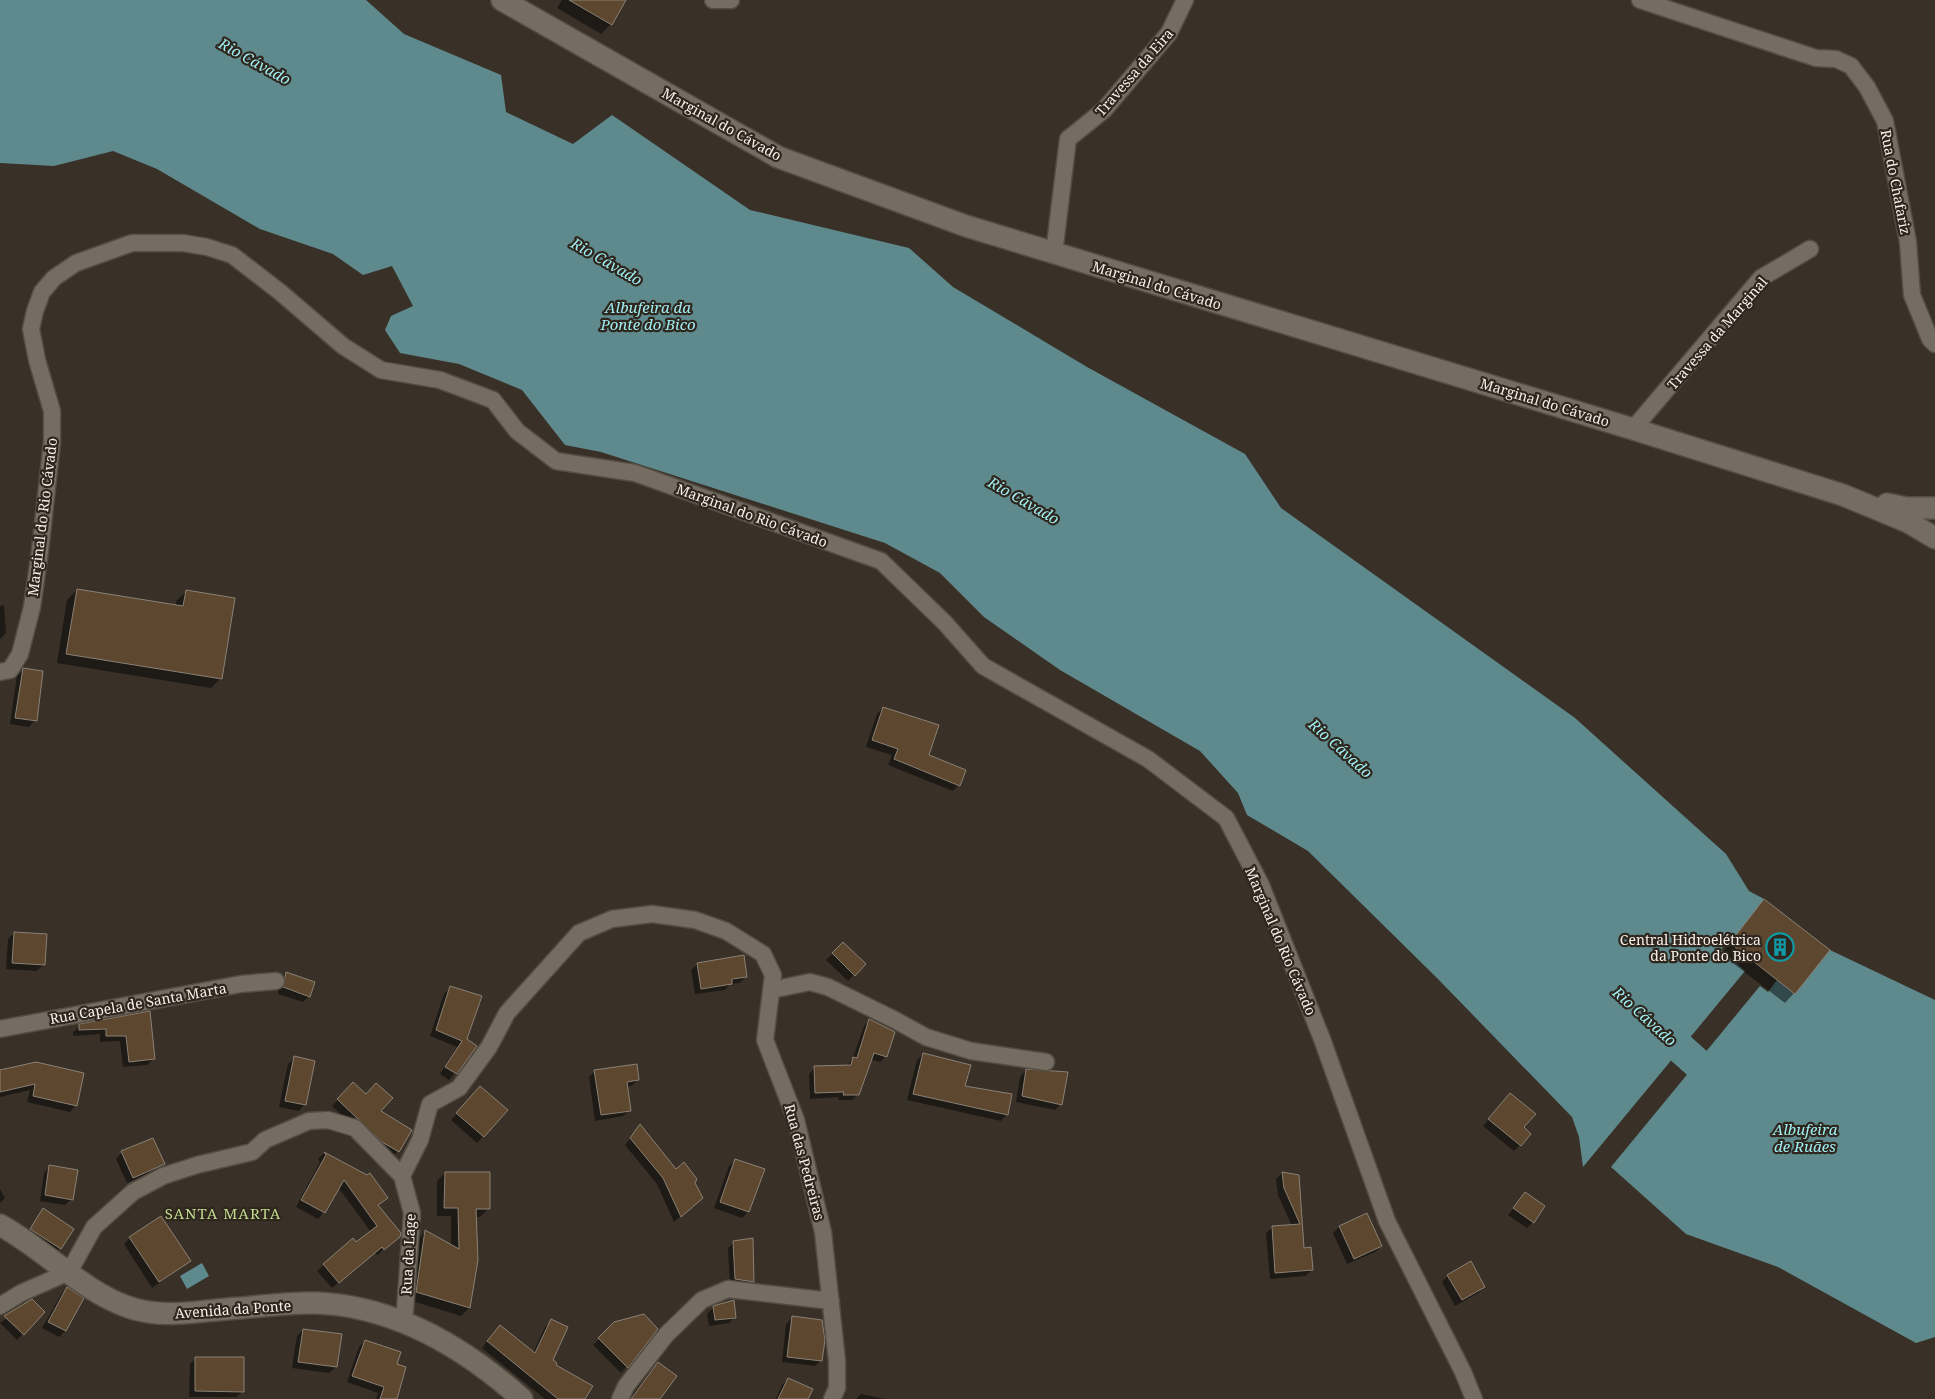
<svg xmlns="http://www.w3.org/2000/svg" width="1935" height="1399" font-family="'Noto Serif',serif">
<rect width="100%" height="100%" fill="#393128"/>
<!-- water -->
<path fill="#5f8a8d" d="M0 0H366L404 34 501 75 506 112 573 144 612 115 750 210 909 248 953 287 1087 367 1245 454 1281 508 1575 718 1726 854 1749 891 1764 899 1730 943 1728 940 1721 950 1745 971 1583 1167 1579 1137 1572 1117 1438 979 1308 851 1247 815 1238 793 1200 751 1060 670 984 617 940 573 885 543 601 452 565 445 522 390 459 364 400 353 385 330 391 316 413 306 392 266 363 275 333 254 260 229 157 169 113 151 54 166 0 163Z
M1830 950 1935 1000V1337L1916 1343 1778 1267 1686 1234 1611 1167 1760 986 1768 992 1777 980 1795 994Z
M202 1263 209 1276 187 1289 180 1276Z"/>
<!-- shadow -->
<path fill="#0007" d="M562 0H625L611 24 601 34 557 8Z
M77 590 176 606V601L186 592 221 678 211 688 57 663 67 600Z
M4 605 6 633 0 639V606Z
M23 670 35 720 29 727 10 724 17 676Z
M883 708 927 756 959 785 953 791 888 765 892 755 866 747 877 714Z
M1764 901 1794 993 1785 1003 1721 954Z
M14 933 43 965 37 971 6 969 8 939Z
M843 944 864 964 848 981 826 960Z
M698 964 746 976 740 983 730 984 725 990 695 994 691 970Z
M286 973 309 996 303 1002 278 994 280 979Z
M450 988 465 1039 476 1046 449 1080 440 1074 457 1047 430 1036 444 994Z
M149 1013 154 1058 147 1065 123 1067 120 1041 100 1042V1034L73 1036V1032L80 1026Z
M870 1020 886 1056 880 1062 871 1059 858 1094 852 1100H838L839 1097 810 1099 809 1074 815 1067 847 1066 853 1058 864 1026Z
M923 1054 964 1087 1007 1114 1001 1121 907 1100 917 1060Z
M294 1058 305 1104 299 1111 279 1107 288 1064Z
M36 1063 76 1105 70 1112 27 1102 30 1090 0 1097V1072Z
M1026 1070 1061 1104 1055 1110 1016 1102 1020 1077Z
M595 1071 638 1080 631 1086 626 1087 630 1110 623 1116 595 1121 589 1077Z
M347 1090 379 1112 398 1151 392 1157 376 1148 332 1106Z
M474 1094 506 1110 477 1143 451 1120Z
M1504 1101 1520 1145 1514 1151 1483 1126Z
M640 1126 675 1171 694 1183 695 1204 674 1222 657 1184 625 1145Z
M122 1152 164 1164 157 1170 127 1183 116 1159Z
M324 1153 367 1177 386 1198 377 1206 399 1237 377 1255 375 1252 332 1288 317 1271 353 1240 356 1244 371 1232 338 1187 324 1212 318 1219 296 1207 320 1162 318 1159Z
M736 1160 748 1212 742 1218 714 1208 729 1166Z
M50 1166 72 1199 65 1205 40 1201 44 1173Z
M445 1173 489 1208 480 1217H475L477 1259 469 1308 461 1316 409 1300 417 1240 425 1232 451 1246V1216H437V1181Z
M1282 1173 1298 1176 1302 1249 1312 1270 1305 1276 1270 1279 1266 1233 1273 1227 1292 1226 1278 1195 1276 1179Z
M0 1189 5 1198 0 1203Z
M1525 1194 1533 1222 1527 1228 1508 1215Z
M44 1210 73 1229 54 1255 25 1236Z
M1339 1227 1381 1246 1375 1252 1347 1264 1333 1233Z
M130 1238 189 1261 152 1288 124 1244Z
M734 1242 753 1281 747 1288 730 1285 728 1248Z
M1448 1276 1484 1287 1478 1293 1455 1306 1442 1282Z
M67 1288 65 1331 59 1337 42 1328 61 1295Z
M31 1301 43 1312 17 1340 0 1323Z
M714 1307 735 1317 729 1323 709 1326 707 1314Z
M792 1318 821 1360 815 1366 782 1362 786 1324Z
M552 1321V1360L584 1399H545L482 1348 494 1332 533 1353 545 1327Z
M615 1324 656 1329 621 1373 593 1345Z
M303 1330 336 1367 329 1373 292 1368 297 1336Z
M365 1341 395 1399H376L378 1393 347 1382 359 1347Z
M196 1358 243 1391 236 1397H189L190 1364Z
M658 1363 664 1391 660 1399H629Z
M788 1379 807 1399H776L782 1385Z
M861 1394 885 1399H856Z"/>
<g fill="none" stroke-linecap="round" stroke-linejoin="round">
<!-- river -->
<path stroke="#5f8a8d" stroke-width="31" d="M1649 1020 1697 1063 1734 1085"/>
</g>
<!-- building -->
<path fill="#5d472f" stroke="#8a8176" d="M569 0H626L612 25Z
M77 589 183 606 186 590 235 598 222 679 66 654Z
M23 668 43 671 37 721 15 718Z
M883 707 939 725 929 755 966 770 960 786 894 759 898 749 872 740Z
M1764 899 1830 950 1795 994 1730 943Z
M14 932 47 934 45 965 12 963Z
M843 942 866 964 855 976 832 953Z
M744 955 747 977 732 979V984L701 989 697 963Z
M286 972 315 982 310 997 283 987Z
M450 986 482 996 467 1039 477 1046 457 1074 445 1067 462 1041 436 1030Z
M150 1011 155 1059 129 1062 126 1036H106V1029L79 1030V1024Z
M869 1019 895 1032 887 1057 874 1053 859 1095H843L844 1092 815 1093 814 1066 851 1065 853 1057 857 1058Z
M923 1053 971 1065 965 1086 1012 1094 1008 1115 913 1094Z
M294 1056 315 1061 306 1105 285 1101Z
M36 1062 84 1073 77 1106 33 1096 35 1084 0 1092V1070Z
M637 1064 639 1080 627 1082 631 1111 601 1115 594 1070Z
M1026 1069 1068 1072 1062 1105 1022 1096Z
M353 1082 366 1094 376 1083 393 1098 381 1111 412 1130 399 1152 382 1142 337 1099Z
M480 1086 508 1110 484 1137 456 1113Z
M1510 1093 1536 1114 1524 1127 1531 1134 1521 1146 1488 1119Z
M640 1124 676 1169 684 1162 697 1179 695 1183 703 1198 681 1217 663 1178 630 1138Z
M153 1138 165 1164 133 1178 121 1151Z
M324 1152 367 1175 370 1173 388 1198 378 1205 401 1233 400 1237 384 1250 382 1247 339 1283 323 1264 353 1238 356 1242 377 1226 344 1180 325 1213 301 1200 326 1155Z
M735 1159 765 1169 749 1212 720 1202Z
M49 1165 78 1170 73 1200 45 1195Z
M445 1172H490V1209H476L478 1260 470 1308 416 1292 425 1230 459 1249 458 1208H444Z
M1282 1172 1299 1175 1304 1248 1311 1247 1313 1270 1275 1273 1272 1226 1300 1224 1284 1188Z
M1525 1192 1545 1206 1534 1223 1513 1208Z
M43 1208 74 1229 61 1249 30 1229Z
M1367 1213 1382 1246 1354 1259 1339 1226Z
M161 1216 191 1261 159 1282 129 1237Z
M753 1238 754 1282 735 1279 733 1241Z
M1471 1261 1485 1287 1462 1300 1447 1275Z
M67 1287 84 1298 66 1331 48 1322Z
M32 1299 45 1312 24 1335 4 1316Z
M734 1300 736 1318 715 1320 713 1306Z
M644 1314 658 1329 628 1368 598 1338 614 1322Z
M792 1316 822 1320 825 1340 822 1361 787 1357Z
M551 1319 568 1327 553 1360 557 1363 556 1365 593 1386 585 1399H558L487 1341 500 1325 535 1353Z
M303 1329 342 1334 337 1367 298 1362Z
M365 1340 401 1352 397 1364 406 1367 397 1399H380L384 1387 352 1376Z
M195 1357H244V1392L195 1391Z
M658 1362 677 1376 660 1399H631Z
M788 1378 813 1389 808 1399H778Z"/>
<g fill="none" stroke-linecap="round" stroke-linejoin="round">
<!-- minor casing -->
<g stroke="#534d44" stroke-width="19">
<path id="minor" d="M713 0H731
M1640 0 1816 58 1836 59 1851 66 1867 87 1885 121 1908 242 1912 295 1930 339 1935 344
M1054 253 1068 139 1104 110 1169 33 1185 0
M1633 429 1761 278 1810 249
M0 672 10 670 20 654 32 607 40 551 52 442V411L37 360 31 329 35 311 42 292 54 278 76 263 132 243H183L207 247 232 255 280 292 343 346 381 370 440 380 493 400 517 431 556 461 635 473 881 561 945 623 983 666 1148 759 1226 818 1261 885 1322 1039 1387 1221 1463 1372 1474 1399
M771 990 810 982 828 987 895 1020 926 1037 971 1051 1046 1062
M0 1029 241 984 276 981
M402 1176 420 1140 430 1104 459 1088 489 1047 507 1013 579 933 612 919 652 914 695 920 726 931 763 954 773 975 765 1040 796 1120 823 1232 837 1361V1388L832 1399
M0 1306 21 1293 69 1272 94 1227 133 1192 163 1176 197 1165 252 1152 265 1140 309 1121 328 1120 355 1128 402 1176 412 1213 404 1324
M620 1399 626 1386 666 1335 702 1300 728 1289 831 1301"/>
</g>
<!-- tertiary casing -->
<g stroke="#534d44" stroke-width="24">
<path id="tertiary" d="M502 0 778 157 966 226 1633 429 1843 495 1908 522 1935 538
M1887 504 1907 508H1935
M0 1225C43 1248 82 1291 128 1307 165 1320 202 1310 240 1308 265 1306 291 1302 316 1303 395 1306 465 1348 522 1399"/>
</g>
<!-- minor -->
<use href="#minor" stroke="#766d62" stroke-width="16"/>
<!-- tertiary -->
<use href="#tertiary" stroke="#766d62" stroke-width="21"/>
</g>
<!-- icons -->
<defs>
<g id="building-ring" transform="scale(1.4375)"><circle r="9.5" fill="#2f271e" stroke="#0f9aa8" stroke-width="1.5"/><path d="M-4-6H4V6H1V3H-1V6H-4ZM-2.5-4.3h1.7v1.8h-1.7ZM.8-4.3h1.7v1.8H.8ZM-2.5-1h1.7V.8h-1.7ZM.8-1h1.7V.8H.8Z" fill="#0f9aa8"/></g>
</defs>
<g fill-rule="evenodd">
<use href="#building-ring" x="1780" y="947"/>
</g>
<g text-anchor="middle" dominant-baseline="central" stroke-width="4.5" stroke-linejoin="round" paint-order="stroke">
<!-- street labels -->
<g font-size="14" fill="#f6f0ea" stroke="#2f271e">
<text transform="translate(1134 72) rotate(-49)">Travessa da Eira</text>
<text transform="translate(722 124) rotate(29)">Marginal do Cávado</text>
<text transform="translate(1896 182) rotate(79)">Rua do Chafariz</text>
<text transform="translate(1157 285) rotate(17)">Marginal do Cávado</text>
<text transform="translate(1717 333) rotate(-49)">Travessa da Marginal</text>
<text transform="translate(1545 402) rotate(17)">Marginal do Cávado</text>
<text transform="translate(752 515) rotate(20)">Marginal do Rio Cávado</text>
<text transform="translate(42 517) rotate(-83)">Marginal do Rio Cávado</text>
<text transform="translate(1281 941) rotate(67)">Marginal do Rio Cávado</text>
<text transform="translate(138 1003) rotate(-10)">Rua Capela de Santa Marta</text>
<text transform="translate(805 1162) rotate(75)">Rua das Pedreiras</text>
<text transform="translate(408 1254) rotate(-87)">Rua da Lage</text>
<text transform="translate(233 1309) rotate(-4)">Avenida da Ponte</text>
</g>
<!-- poi labels -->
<g font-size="14" fill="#f6f0ea" stroke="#2f271e" text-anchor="end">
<text x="1761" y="939">Central Hidroelétrica<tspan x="1761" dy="16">da Ponte do Bico</tspan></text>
</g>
<!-- water labels -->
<g font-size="15" font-style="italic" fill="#9feef3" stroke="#2f271e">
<text transform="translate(255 61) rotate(29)">Rio Cávado</text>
<text transform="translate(607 261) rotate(30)">Rio Cávado</text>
<text x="648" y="307">Albufeira da<tspan x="648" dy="17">Ponte do Bico</tspan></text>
<text transform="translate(1024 500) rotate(30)">Rio Cávado</text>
<text transform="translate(1341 748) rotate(42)">Rio Cávado</text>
<text transform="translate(1645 1016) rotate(42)">Rio Cávado</text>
<text x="1805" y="1129">Albufeira<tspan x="1805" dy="17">de Ruães</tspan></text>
</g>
<!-- neighbourhood labels -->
<g font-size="15" letter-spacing="1" fill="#c1d98f" stroke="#2f271e">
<text x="223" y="1213">SANTA MARTA</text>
</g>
</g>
</svg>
